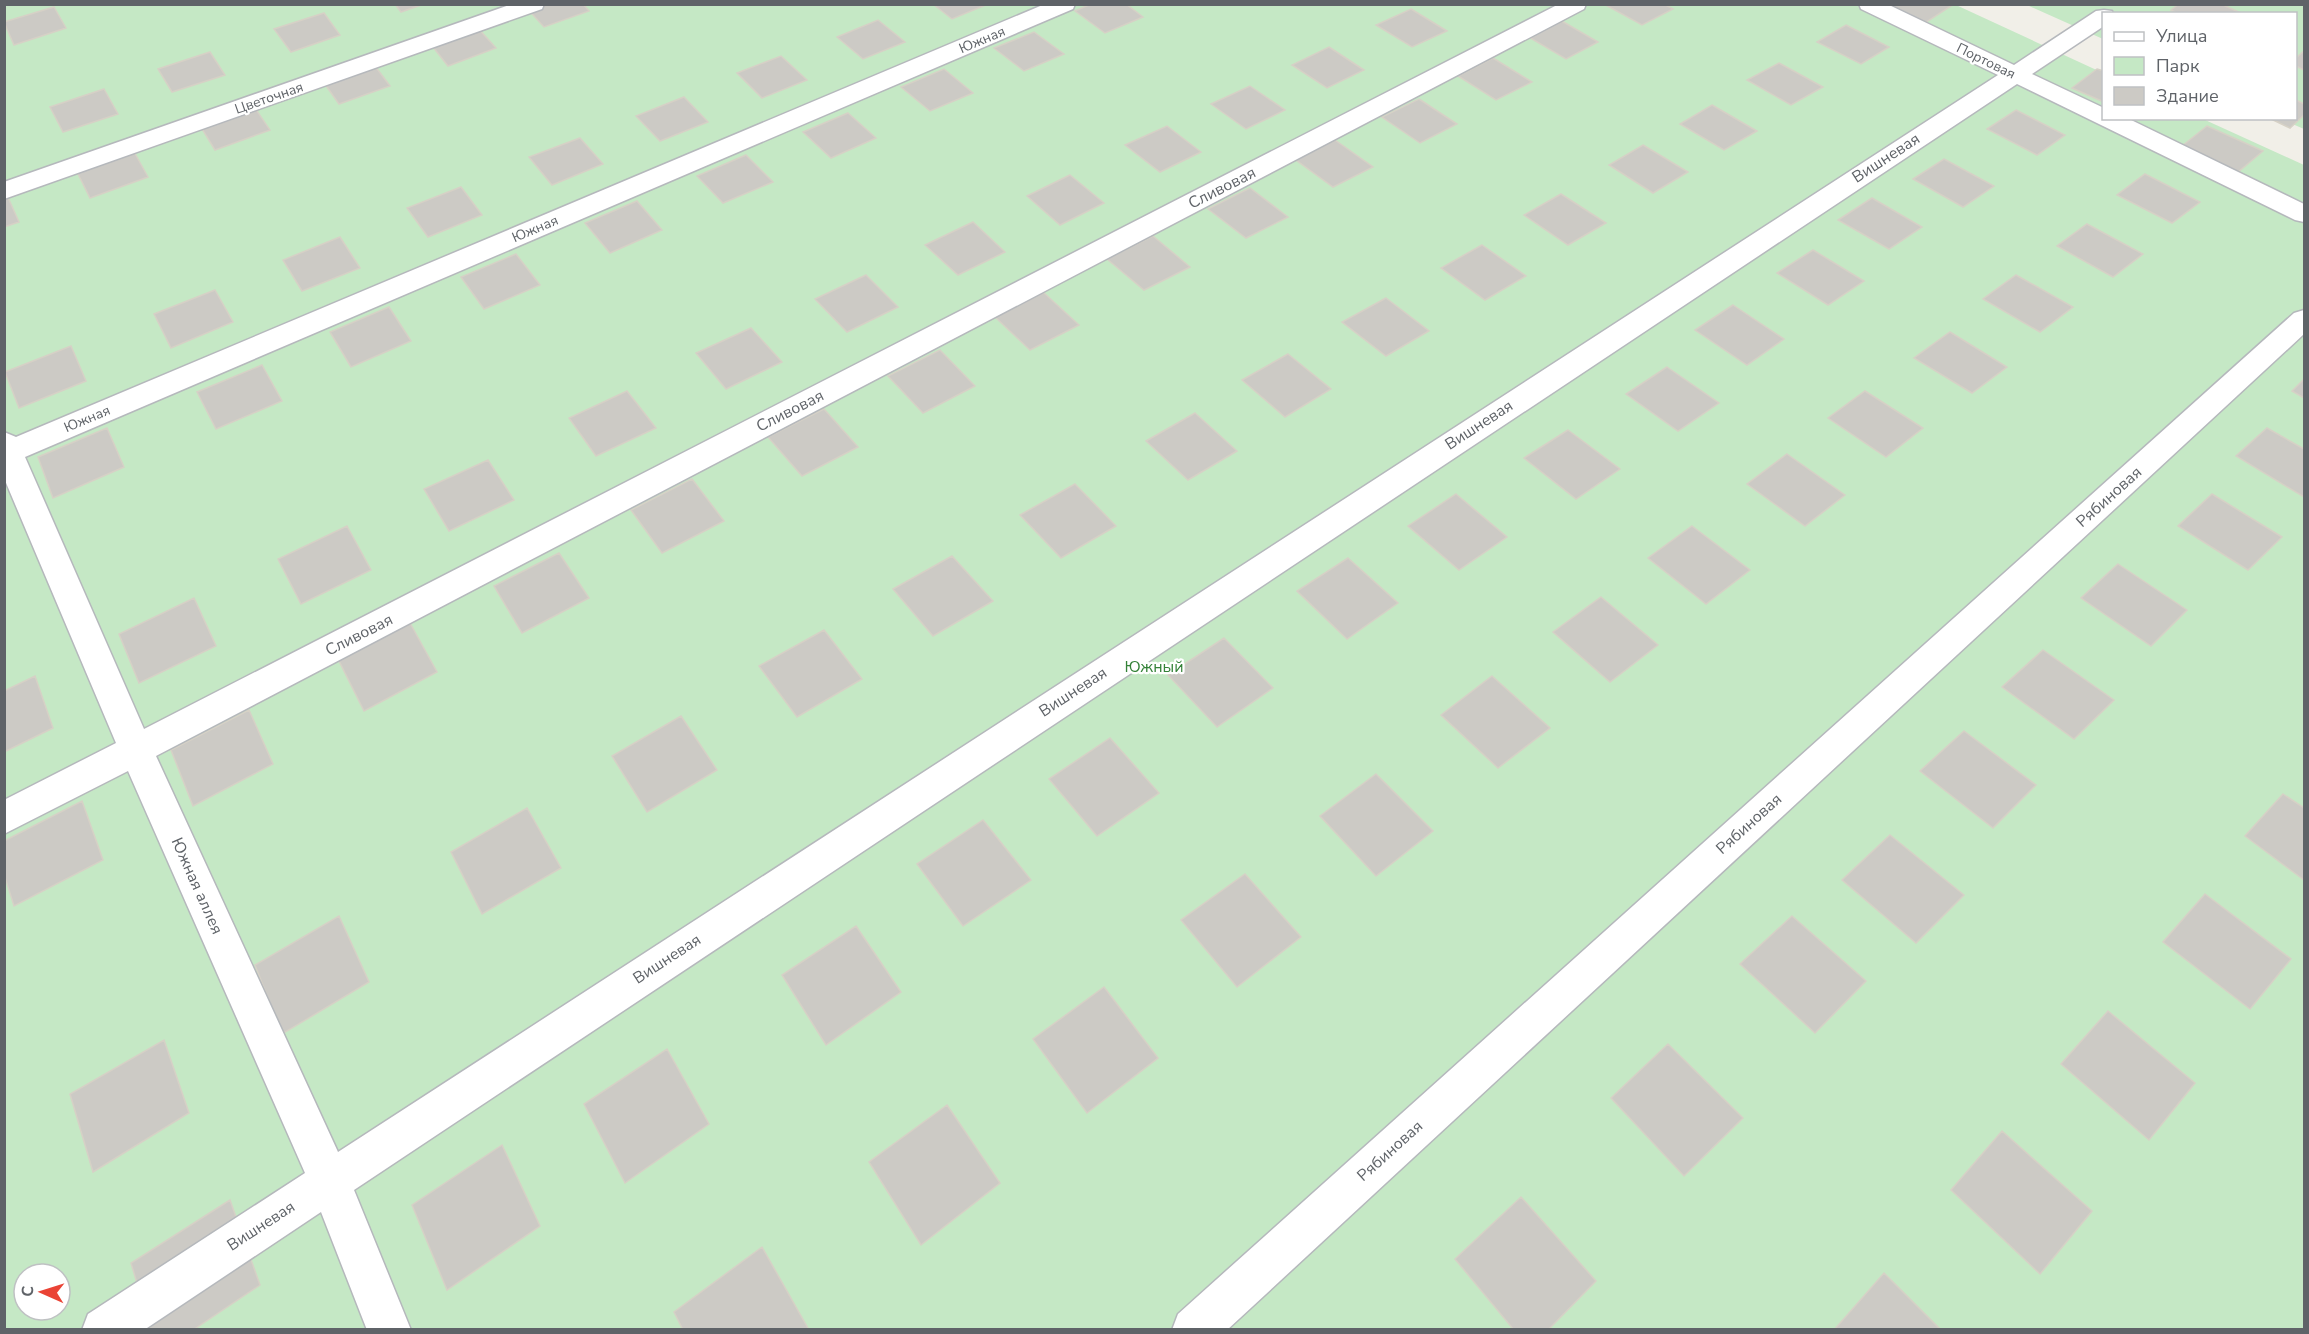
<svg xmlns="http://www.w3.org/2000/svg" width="2309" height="1334" font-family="'Nunito Sans',sans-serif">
<rect width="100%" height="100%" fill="#f1efe8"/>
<!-- green -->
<path fill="#c5e8c5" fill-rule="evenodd" d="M5 5H1956L2103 73 2104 118 2203 119 2304 165V1329L5 1330ZM24 1274H60V1310H24Z
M2027 5H2304V129L2281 119 2296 118V14H2104L2103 39Z"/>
<!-- building -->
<path fill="#cccac5" stroke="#d6d1c6" stroke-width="1.5" d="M395 4H424L401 12Z
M583 4 589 11 544 27 524 5Z
M933 4H988L952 19Z
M1091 4H1126L1143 17 1105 33 1075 11Z
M1604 4H1664L1673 9 1642 25Z
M1884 4H1948L1951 6 1925 23Z
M2179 4H2221L2243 14H2179L2171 10Z
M54 7 66 28 14 45 4 22Z
M1411 9 1447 31 1412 47 1376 25Z
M324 13 340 35 291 52 274 29Z
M878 20 905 42 863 59 837 37Z
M1560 20 1598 42 1566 59 1527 36Z
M1846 25 1889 47 1861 64 1817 42Z
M476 26 496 48 448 66 429 42Z
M1034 32 1064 54 1024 71 994 48Z
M1329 47 1364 70 1327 88 1292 65Z
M2304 51V70L2296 66V58Z
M210 52 225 75 172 92 158 69Z
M781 56 807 80 762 98 737 73Z
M1493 58 1532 82 1496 100 1458 76Z
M372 62 390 86 339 104 322 80Z
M1779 63 1823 87 1791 105 1747 80Z
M944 69 973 93 930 111 901 87Z
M2097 69 2104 71V102L2072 88Z
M1250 86 1285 110 1246 129 1211 104Z
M104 89 118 114 63 132 50 107Z
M684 97 708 122 660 141 636 116Z
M1419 99 1457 124 1420 143 1382 117Z
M2296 100 2304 104V115L2290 128 2269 118H2296Z
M253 105 270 130 215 150 199 124Z
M1712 105 1757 131 1724 150 1680 124Z
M2016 110 2065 135 2037 155 1987 129Z
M848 113 876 138 831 158 803 132Z
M1167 126 1201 152 1160 172 1125 145Z
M2207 126 2263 151 2238 172 2182 146Z
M580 138 603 164 552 185 529 157Z
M1335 140 1373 167 1333 187 1296 160Z
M1643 145 1688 172 1653 193 1609 165Z
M133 150 148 177 90 198 76 170Z
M746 155 773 182 723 203 697 176Z
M1944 159 1994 186 1963 207 1913 179Z
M2145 174 2200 202 2172 223 2117 195Z
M1070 175 1104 203 1060 225 1027 196Z
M461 187 482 215 428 237 407 208Z
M1250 188 1288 217 1246 238 1208 209Z
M6 193 19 222 4 227V194Z
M1561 194 1606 223 1568 245 1524 215Z
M1872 198 1922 227 1889 249 1838 220Z
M637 201 662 230 610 253 585 223Z
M973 222 1005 252 958 275 925 245Z
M2087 224 2143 254 2113 277 2057 246Z
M1153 236 1190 267 1144 290 1107 259Z
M340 237 360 268 302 291 283 260Z
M1482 245 1526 276 1485 300 1441 268Z
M1813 250 1864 281 1828 305 1777 273Z
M516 254 540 285 484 309 461 277Z
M866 275 898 307 847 332 815 299Z
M2016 275 2073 307 2040 332 1983 299Z
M215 290 233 322 171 348 154 314Z
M1043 292 1079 325 1030 350 994 316Z
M1386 298 1429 331 1386 356 1342 322Z
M1733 305 1784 339 1747 365 1695 330Z
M389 307 411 341 351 367 330 332Z
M751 328 782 362 726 389 696 353Z
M1950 332 2007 367 1972 393 1914 358Z
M71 346 86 381 19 408 5 372Z
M940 350 975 386 923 413 888 376Z
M1288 354 1331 389 1285 417 1242 380Z
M262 365 282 401 216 429 197 392Z
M1667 367 1719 403 1678 431 1626 394Z
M2304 379V398L2292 391Z
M627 391 656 428 596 456 569 418Z
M1865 391 1923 428 1886 457 1828 418Z
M824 409 858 447 802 476 768 437Z
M1195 413 1237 451 1188 480 1146 441Z
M107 428 124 467 53 498 38 457Z
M2267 428 2304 449V497L2236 456Z
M1568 430 1620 469 1576 499 1524 458Z
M1787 454 1845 495 1805 526 1747 484Z
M488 460 514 500 449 531 424 489Z
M692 479 724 521 662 553 631 510Z
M1075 484 1116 526 1061 558 1020 515Z
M1456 494 1507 537 1459 570 1408 526Z
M2212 494 2282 537 2248 570 2178 526Z
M347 526 371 570 301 604 278 559Z
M1692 526 1750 570 1706 604 1648 558Z
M559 553 589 598 522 633 494 586Z
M952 556 993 601 933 636 893 589Z
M1348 558 1398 603 1347 639 1297 591Z
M2118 564 2187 610 2151 646 2081 598Z
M1601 597 1658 645 1610 682 1553 632Z
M194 598 216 646 139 683 119 634Z
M410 623 437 672 364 711 338 659Z
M824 630 862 679 797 717 759 666Z
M1224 638 1273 688 1217 727 1168 675Z
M2043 650 2114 700 2074 739 2002 687Z
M35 676 53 728 4 752V691Z
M1492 676 1550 728 1498 768 1441 715Z
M249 710 273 764 193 806 171 750Z
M681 716 717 770 647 812 612 756Z
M1964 731 2036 785 1993 828 1920 771Z
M1110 738 1159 793 1097 836 1049 779Z
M1376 774 1433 831 1376 876 1320 816Z
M2283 794 2304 808V880L2245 836Z
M82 801 103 860 14 906 4 874V841Z
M527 808 561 868 482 914 451 852Z
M983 820 1031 880 963 926 917 864Z
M1890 835 1964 895 1916 943 1842 880Z
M1245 874 1301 937 1237 987 1181 920Z
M2205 894 2291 959 2250 1009 2163 942Z
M339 916 369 982 282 1034 255 965Z
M1792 916 1866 981 1815 1033 1740 964Z
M856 926 901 992 826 1045 782 975Z
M1104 987 1158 1058 1087 1113 1033 1039Z
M2108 1011 2195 1083 2149 1140 2061 1064Z
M164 1040 189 1113 93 1172 70 1094Z
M1668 1044 1743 1118 1684 1176 1611 1098Z
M667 1049 709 1124 625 1183 584 1104Z
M947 1105 1000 1183 921 1245 869 1162Z
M2002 1131 2092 1211 2040 1274 1951 1190Z
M502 1145 540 1226 447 1290 412 1205Z
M1521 1197 1596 1281 1548 1330H1514L1455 1259Z
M230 1200 260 1285 193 1330H151L131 1263Z
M762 1247 809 1330H683L674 1312Z
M1884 1273 1941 1330H1834Z"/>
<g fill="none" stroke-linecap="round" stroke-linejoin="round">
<!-- minor casing -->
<g stroke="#b5b8bc" stroke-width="3">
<path id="minor" d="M512 4H544L542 9 4 199V182Z
M1045 4H1075L1073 9 25 457 144 729 1559 4H1586L1584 9 156 756 338 1152 1998 75 1861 9 1859 4H1887L2014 65 2096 11 2104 10 2112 11 2113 14H2104V26L2032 74 2104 108V118H2127L2304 204V222L2295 220 2017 84 354 1190 411 1330H367L321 1212 144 1330H82L88 1314 305 1173 128 771 4 834V800L116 743 4 478V432L16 437Z
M2304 310V334L1227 1330H1172L1178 1314 2294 313Z"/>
</g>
<!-- minor -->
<use href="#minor" fill="#fff" fill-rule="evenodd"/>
</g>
<g text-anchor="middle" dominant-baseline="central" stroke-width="4.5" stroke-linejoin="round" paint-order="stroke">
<!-- far-street labels -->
<g font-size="14" fill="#5f6368" stroke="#fff">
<text transform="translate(982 40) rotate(-23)">Южная</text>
<text transform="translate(1986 61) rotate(26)">Портовая</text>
<text transform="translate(269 98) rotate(-19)">Цветочная</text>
<text transform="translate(535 229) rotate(-23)">Южная</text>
<text transform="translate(87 419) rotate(-23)">Южная</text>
</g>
<!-- street labels -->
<g font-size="16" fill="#5f6368" stroke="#fff">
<text transform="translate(1886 158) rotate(-33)">Вишневая</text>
<text transform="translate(1222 188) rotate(-27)">Сливовая</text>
<text transform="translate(790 411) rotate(-27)">Сливовая</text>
<text transform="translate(1479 425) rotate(-33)">Вишневая</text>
<text transform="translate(2109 497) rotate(-42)">Рябиновая</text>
<text transform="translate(359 635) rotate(-27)">Сливовая</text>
<text transform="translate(1073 692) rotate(-33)">Вишневая</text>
<text transform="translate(1749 824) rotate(-42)">Рябиновая</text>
<text transform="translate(197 886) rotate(66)">Южная аллея</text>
<text transform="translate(667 959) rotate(-33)">Вишневая</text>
<text transform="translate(1390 1151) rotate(-42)">Рябиновая</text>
<text transform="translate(261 1226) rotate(-33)">Вишневая</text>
</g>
<!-- park labels -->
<g font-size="16" fill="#348238" stroke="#fff">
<text x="1154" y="667">Южный</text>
</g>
</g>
<!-- border -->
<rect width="2309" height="1334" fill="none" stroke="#5f6368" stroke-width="12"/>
<!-- legend -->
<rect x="2102" y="12" width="195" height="108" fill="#ffffff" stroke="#bfc1c3" stroke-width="1.5"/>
<rect x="2114" y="32" width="30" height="9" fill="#ffffff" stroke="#bfc1c3" stroke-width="1.5"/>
<text x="2156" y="42" font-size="18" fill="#5f6368">Улица</text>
<rect x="2114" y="57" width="30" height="18" fill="#c5e8c5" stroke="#bfc1c3" stroke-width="1.5"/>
<text x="2156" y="72" font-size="18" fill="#5f6368">Парк</text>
<rect x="2114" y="87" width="30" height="18" fill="#cccac5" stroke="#bfc1c3" stroke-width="1.5"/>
<text x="2156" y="102" font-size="18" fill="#5f6368">Здание</text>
<!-- north arrow -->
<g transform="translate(42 1292) rotate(273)"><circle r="28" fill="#ffffff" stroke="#bfc1c3" stroke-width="1.5"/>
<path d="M0-4.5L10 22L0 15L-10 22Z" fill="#ea4335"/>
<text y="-9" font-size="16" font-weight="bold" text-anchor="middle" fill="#5f6368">С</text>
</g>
</svg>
